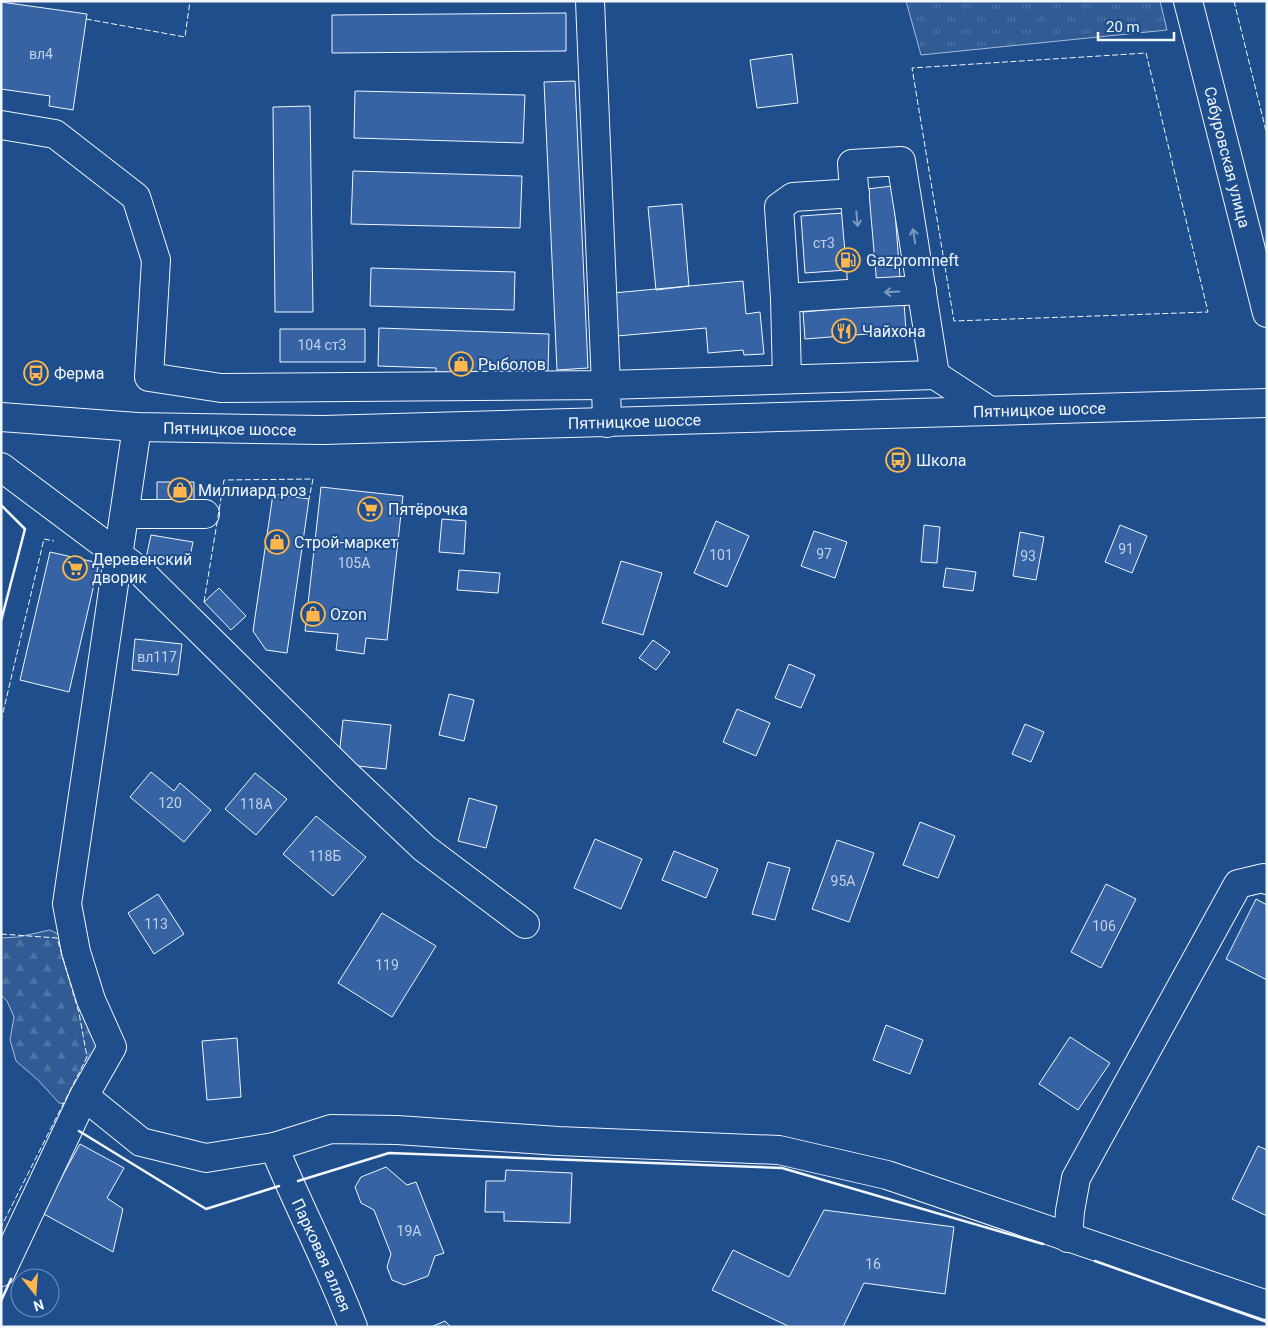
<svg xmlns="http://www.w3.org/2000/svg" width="1268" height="1328" font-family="Roboto,sans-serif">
<defs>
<pattern id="grass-tufts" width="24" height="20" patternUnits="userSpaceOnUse" patternTransform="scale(1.25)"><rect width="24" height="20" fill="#305b95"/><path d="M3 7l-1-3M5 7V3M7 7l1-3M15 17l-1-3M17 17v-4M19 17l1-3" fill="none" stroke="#4e73a5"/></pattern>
<pattern id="forest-firs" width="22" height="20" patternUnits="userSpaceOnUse" patternTransform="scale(1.25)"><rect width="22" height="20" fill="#305b95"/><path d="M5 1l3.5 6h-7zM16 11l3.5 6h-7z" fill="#4e73a5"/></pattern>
</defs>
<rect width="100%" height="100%" fill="#1f4e8c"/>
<!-- grass -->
<path fill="url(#grass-tufts)" stroke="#a8bbd7" d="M906 1H1160L1167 30 921 55Z"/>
<!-- forest -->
<path fill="url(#forest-firs)" stroke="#a8bbd7" d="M50 930 69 940 102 1035 79 1106 59 1103 38 1080 16 1061 10 1040 14 1017 7 1001 1 995V938L18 937Z"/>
<!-- building -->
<path fill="#3563a3" stroke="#f2f6ff" d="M1 2 87 14 73 110 49 106 50 96 1 89Z
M566 13V51L332 53V15Z
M792 54 798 103 757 108 750 60Z
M575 81 588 368 557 370 544 82Z
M355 91 525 95 523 143 354 138Z
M310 106 313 312H275L273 107Z
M353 171 522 176 520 228 351 224Z
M893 186 900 277 874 279 867 189Z
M682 204 689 286 656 290 648 207Z
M843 213 847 270 805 273 801 216Z
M371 268 515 272 514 310 370 306Z
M743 281 746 314 760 312 764 354 744 355 743 350 708 353 706 328 617 336 613 293Z
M904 303 906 331 805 339 803 312Z
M379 328 549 334 548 371 491 370V374L436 372V368L378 366Z
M280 329H365V362H280Z
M157 482H194V503H157Z
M321 487 403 496 387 640 366 638 364 654 336 650 338 634 305 631Z
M273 494 309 499 287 653 266 650 253 631Z
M442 519 466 521 464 554 439 552Z
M716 521 749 536 727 587 694 573Z
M924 525 940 527 937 563 921 562Z
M1120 525 1147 536 1132 573 1105 562Z
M814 531 847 542 835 578 801 566Z
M1020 532 1044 537 1036 580 1013 576Z
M151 535 193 542 188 566 146 558Z
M50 552 99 563 69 692 20 680Z
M621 561 662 573 643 635 602 623Z
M946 568 976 572 973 591 943 587Z
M459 570 500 573 498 593 457 590Z
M219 588 246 616 231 630 204 602Z
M135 639 182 644 178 675 132 670Z
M653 640 670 652 656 670 639 658Z
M789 664 815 675 801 708 775 698Z
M449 694 474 700 464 741 439 735Z
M737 709 770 723 756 756 723 742Z
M343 720 391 725 386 769 348 765 340 747Z
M1025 724 1044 732 1031 762 1012 754Z
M151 772 174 791 180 783 211 810 184 842 130 797Z
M255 773 287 799 256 835 225 809Z
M469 798 497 806 486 848 458 841Z
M316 816 366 857 333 896 283 854Z
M920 822 955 836 938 878 903 865Z
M595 839 642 859 621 909 574 888Z
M837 840 874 853 849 922 812 909Z
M674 851 718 869 706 898 662 880Z
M768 862 790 868 775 920 752 914Z
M1106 884 1136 899 1101 968 1071 952Z
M158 894 184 934 154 954 128 913Z
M1256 899 1267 905V980L1226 959Z
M382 913 436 946 392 1017 338 983Z
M886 1025 923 1040 910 1074 873 1060Z
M1070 1037 1110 1063 1078 1110 1039 1084Z
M237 1038 241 1097 207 1100 202 1041Z
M80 1144 124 1168 107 1198 123 1209 113 1252 42 1213Z
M1258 1146 1267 1150V1216L1232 1199Z
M386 1167 407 1185 416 1182 444 1253 435 1256 428 1276 404 1285 392 1280 387 1267 391 1254 374 1210 361 1203 355 1187 361 1177Z
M506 1170 572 1173 570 1223 504 1221V1212H485L486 1181H505Z
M824 1210 954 1227 945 1294 864 1283 843 1327H790L712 1290 733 1250 789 1277Z
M445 1321 451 1327H431Z"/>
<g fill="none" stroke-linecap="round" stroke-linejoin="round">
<!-- minor casing -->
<g stroke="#f2f6ff" stroke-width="30">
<g id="minor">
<path id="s1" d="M1188 1 1267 313"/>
<path d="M1 125 55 134 136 197 156 260 149 377 221 388 606 385 590 1"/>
<path d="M863 293 922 290"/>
<path d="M785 298 863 293 852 164 901 161 935 375 990 411"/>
<path d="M787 379 785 298 779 207 793 197 855 193"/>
<path d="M607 423 606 385 935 375"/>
<path d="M1 467 140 571 348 776 424 848 525 924"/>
<path d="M125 514H205"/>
<path d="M84 1096 141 1142 206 1158 274 1147 331 1129 397 1130 558 1141 779 1150 887 1175 1267 1305"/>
<path id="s2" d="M274 1147C299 1208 330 1266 353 1327"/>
<path d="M1068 1238 1070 1211 1076 1178 1238 884 1263 878 1267 880"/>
<path d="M1 1272 84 1096 112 1047 91 1000 76 952 67 904 137 427"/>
</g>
</g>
<!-- major casing -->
<g stroke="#f2f6ff" stroke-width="30">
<g id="major">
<path id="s3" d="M1 417 137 427 323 430 1267 403"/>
</g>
</g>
<!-- minor -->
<use href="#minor" stroke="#1f4e8c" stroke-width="28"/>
<!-- major -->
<use href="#major" stroke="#1f4e8c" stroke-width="28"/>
<!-- fence -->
<path stroke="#f2f6ff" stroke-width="1" stroke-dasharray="6 2.5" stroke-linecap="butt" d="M1234 1 1267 135
M86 19 185 37 190 1
M1146 53 1208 312 954 321 912 68Z
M204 602 224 480 313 479 309 499
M1 721 44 539 54 541
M1 934 57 938 79 1013 87 1057 1 1227"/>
<!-- wall -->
<path stroke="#f2f6ff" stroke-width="2.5" d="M1 505 25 529 1 621
M79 1131 206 1209 279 1186
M298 1181 389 1153 782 1168 1043 1244
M1095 1261 1267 1322
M1 1301 11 1279"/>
</g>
<!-- one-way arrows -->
<defs><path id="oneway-shaft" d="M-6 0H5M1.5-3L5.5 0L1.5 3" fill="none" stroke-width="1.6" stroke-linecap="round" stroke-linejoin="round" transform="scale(1.25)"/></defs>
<g stroke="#7e9ac0">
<use href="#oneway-shaft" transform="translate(857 219) rotate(85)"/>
<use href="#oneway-shaft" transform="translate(914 236) rotate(-99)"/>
<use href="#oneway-shaft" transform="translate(892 292) rotate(177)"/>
</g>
<!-- icons -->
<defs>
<g id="fuel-ring" transform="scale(1.25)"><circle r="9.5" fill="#1f4e8c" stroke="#ffb74d" stroke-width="1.5"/><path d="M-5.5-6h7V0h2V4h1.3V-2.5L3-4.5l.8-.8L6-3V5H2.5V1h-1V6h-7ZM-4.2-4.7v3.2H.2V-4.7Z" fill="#ffb74d"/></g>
<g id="restaurant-ring" transform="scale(1.25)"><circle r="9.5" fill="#1f4e8c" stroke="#ffb74d" stroke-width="1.5"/><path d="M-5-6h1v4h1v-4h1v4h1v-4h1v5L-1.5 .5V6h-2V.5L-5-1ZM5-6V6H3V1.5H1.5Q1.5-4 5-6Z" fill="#ffb74d"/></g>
<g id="shop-ring" transform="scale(1.25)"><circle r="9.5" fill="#1f4e8c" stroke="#ffb74d" stroke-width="1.5"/><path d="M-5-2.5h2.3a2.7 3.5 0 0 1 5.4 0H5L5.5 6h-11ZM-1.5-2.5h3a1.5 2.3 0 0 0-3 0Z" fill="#ffb74d"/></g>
<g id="bus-ring" transform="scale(1.25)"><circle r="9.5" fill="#1f4e8c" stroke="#ffb74d" stroke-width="1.5"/><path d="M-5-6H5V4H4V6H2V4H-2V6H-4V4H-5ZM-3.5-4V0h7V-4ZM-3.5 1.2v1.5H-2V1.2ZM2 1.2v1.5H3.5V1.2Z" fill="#ffb74d"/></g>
<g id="supermarket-ring" transform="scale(1.25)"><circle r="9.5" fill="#1f4e8c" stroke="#ffb74d" stroke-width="1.5"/><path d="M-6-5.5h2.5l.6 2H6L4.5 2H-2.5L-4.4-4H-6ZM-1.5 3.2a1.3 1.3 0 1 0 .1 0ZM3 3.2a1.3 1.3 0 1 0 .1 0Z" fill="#ffb74d"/></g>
</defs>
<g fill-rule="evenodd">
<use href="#fuel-ring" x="848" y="260"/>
<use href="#restaurant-ring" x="844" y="331"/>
<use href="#shop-ring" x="461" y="364"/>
<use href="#bus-ring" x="36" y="373"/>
<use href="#bus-ring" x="898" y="460"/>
<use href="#shop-ring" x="180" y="490"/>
<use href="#supermarket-ring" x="370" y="509"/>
<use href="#shop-ring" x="277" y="542"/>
<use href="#supermarket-ring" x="75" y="568"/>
<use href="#shop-ring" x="313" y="614"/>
</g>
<g text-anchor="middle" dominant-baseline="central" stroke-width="4" stroke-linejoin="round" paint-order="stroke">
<!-- number labels -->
<g font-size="14" fill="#c3d1e8">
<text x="41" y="54">вл4</text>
<text x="824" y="243">ст3</text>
<text x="322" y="345">104 ст3</text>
<text x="1126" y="549">91</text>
<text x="824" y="554">97</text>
<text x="721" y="555">101</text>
<text x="1028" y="556">93</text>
<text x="354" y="563">105А</text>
<text x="157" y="657">вл117</text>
<text x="170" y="803">120</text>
<text x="256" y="804">118А</text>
<text x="325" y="856">118Б</text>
<text x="843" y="881">95А</text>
<text x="156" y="924">113</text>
<text x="1104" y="926">106</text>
<text x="387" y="965">119</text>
<text x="409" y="1231">19А</text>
<text x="873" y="1264">16</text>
</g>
<!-- street labels -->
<g font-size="16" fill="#f2f6ff" stroke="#1f4e8c">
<text stroke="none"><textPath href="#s1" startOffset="161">Сабуровская улица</textPath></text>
<text stroke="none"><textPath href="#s3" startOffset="1039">Пятницкое шоссе</textPath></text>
<text stroke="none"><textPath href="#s3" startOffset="634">Пятницкое шоссе</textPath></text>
<text stroke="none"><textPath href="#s3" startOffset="229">Пятницкое шоссе</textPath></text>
<text stroke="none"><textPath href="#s2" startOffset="118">Парковая аллея</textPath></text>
</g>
<!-- poi labels -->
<g font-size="16" fill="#f2f6ff" stroke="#1f4e8c" text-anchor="start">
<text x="866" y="260">Gazpromneft</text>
<text x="862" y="331">Чайхона</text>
<text x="478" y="364">Рыболов</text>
<text x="54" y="373">Ферма</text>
<text x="916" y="460">Школа</text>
<text x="198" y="490">Миллиард роз</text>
<text x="388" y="509">Пятёрочка</text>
<text x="294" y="542">Строй-маркет</text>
<text x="92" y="559">Деревенский<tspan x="92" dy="18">дворик</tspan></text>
<text x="330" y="614">Ozon</text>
</g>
</g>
<!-- border -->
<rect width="1268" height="1328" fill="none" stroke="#f2f6ff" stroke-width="5"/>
<!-- north arrow -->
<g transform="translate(35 1293) rotate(163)"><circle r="24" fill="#1f4e8c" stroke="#7391ba"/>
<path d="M0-4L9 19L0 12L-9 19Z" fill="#ffb74d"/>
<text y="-8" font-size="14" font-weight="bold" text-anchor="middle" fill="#f2f6ff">N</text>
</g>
<!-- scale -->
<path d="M1098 32v8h76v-8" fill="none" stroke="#f2f6ff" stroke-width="2.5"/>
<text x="1106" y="32" font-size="15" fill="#f2f6ff" stroke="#1f4e8c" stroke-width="4" paint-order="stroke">20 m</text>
</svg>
